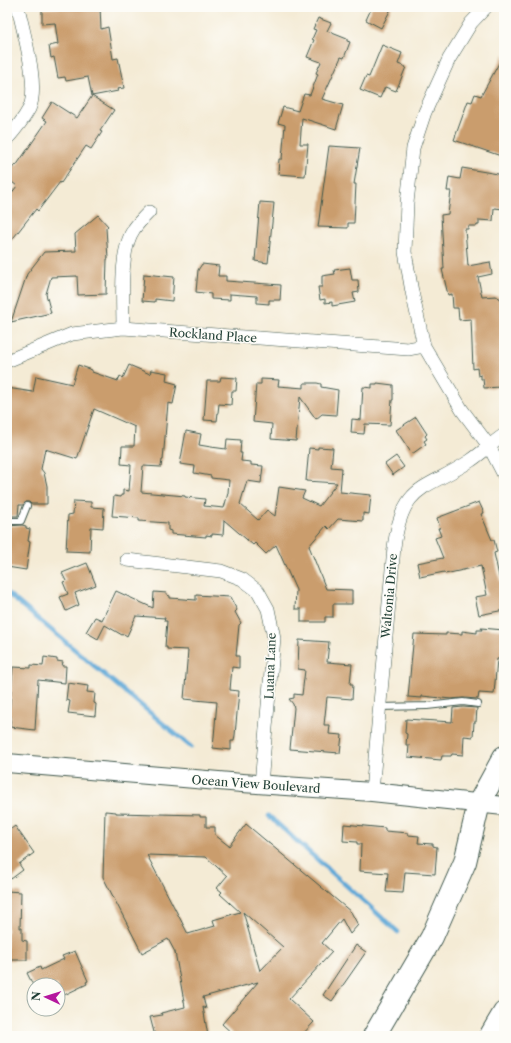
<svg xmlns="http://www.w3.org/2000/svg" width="511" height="1043" font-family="'Libre Caslon Text',serif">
<rect width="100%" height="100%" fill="#fdfcf7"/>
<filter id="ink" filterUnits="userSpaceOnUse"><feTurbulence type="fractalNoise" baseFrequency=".025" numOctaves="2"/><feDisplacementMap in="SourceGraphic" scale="8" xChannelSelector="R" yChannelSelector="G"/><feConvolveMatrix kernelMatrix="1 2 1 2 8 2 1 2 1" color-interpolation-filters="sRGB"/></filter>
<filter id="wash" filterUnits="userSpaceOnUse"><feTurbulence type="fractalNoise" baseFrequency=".012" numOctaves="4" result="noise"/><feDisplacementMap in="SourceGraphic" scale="16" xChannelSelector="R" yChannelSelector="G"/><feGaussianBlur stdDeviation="0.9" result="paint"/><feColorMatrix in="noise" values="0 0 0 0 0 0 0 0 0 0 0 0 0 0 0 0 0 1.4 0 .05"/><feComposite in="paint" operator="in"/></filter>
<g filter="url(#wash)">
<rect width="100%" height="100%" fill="#f4ebd5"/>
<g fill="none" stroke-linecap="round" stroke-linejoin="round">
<!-- stream -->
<path stroke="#60a9d7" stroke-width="4.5" d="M7 593 191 747
M269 816 398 932"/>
</g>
<g id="blocks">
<!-- building -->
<path fill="#ca9d6d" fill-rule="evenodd" d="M67 7H100L101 29 108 27 113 59 118 58 124 88 117 89 118 91 92 96 88 77 66 81 65 77 58 78 54 57 51 58 49 46 58 44 55 23 42 24V9Z
M372 7H392L381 28 366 20Z
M318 18 331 23 327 31 347 39V41L350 42 344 58 341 57 322 99 343 105 336 129 302 118 300 144H308L305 176 278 174 279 159H282L285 125 278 123 283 107 298 111 304 94 310 95 318 74 316 73 321 62 307 57 314 40 312 39 316 30 313 29Z
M382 45 402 53 398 64 406 67 396 91 385 87 380 98 360 90 366 76 369 77Z
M504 54V157L454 140 468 101 472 102 475 94 481 96Z
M92 96 114 110 100 131 102 132 91 149 86 146 61 183 60 182 38 211 36 209 7 246V199L17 186 7 178V174L15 165 16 166 47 121 42 118 52 102 77 118Z
M329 146 360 148 354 184H356L354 223H348V228L318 227Z
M462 168 504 175V209L494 208 493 221 479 220V225H477V226H468V229H465L468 266 490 262 492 274 478 277 482 297 496 296 501 299 504 333V365H502L503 378H500L501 387 484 388 483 379H481V375L478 376 477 368 473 369 471 319 459 320 458 308H453L452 294 448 295 442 269H444L441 215 448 214 451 191H447L449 177 460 179Z
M260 202 274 203 268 263 255 261Z
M98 215 108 226 106 228 108 259H107L106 294 78 295 77 276 51 277 46 294 51 313 11 322 27 274 44 252 76 251 75 234Z
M202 264 219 266 218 276H226V281L281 285 280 300H269V304L257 303V296L230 294V300L211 299V294L196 292 198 270Z
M350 268 352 280H358L359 292 353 293 355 302 332 306V302L325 303V299L320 300 318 287H322V276L335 274 334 270Z
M144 274 174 277 172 301 155 299V302L142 301Z
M78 365 92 370V372L118 381 120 376 123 378 129 365 150 374 151 370 167 373 166 381 177 384 173 404 168 403 163 460H162L161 467 143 466 141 492 185 496V497L205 499 204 506 224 508 228 493 229 480 211 478V476L194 473 195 466 180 464 186 431 201 434 199 445 211 447 226 449 227 439 241 440 240 453H242L241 461 251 462V465L263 466 261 483 247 481 240 504 258 520 267 510 275 516 279 487 305 491 302 498 319 506 337 483 306 481 309 448 318 449V447L333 448 331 467 342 468 340 492 371 495 369 514 363 513V521L338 519 329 529 326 526 309 546 326 589 352 590V604H333V617H325V622H301V609H295L296 590 276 545 266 554 255 543 253 545 224 520 223 535 212 534V536L206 535V537L171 534V531L168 530V523L139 521V518L112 516 114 496 121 497V495H123V490L129 491 131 465 121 464 122 446H134L135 427 94 409 77 459 45 449 41 469 44 473 47 486V504H31L29 502H26L23 505H19L18 516H7V388L33 392 36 376 72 384Z
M221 377 237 378 236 391H232L231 405 219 404 217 421 204 420 207 381H220Z
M261 379 279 380 278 386 304 388V383H317L321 384V387L338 390 336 415 322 414 316 419 300 397 296 441 271 439 272 424 253 422 256 384H261Z
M377 383 393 385V400H392L390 425 365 424 364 434 351 433 352 419 361 420 363 387 372 388V384H377Z
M416 417 427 434 425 436 427 439 424 441 426 444 412 454 396 430Z
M396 456 404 467 393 475 385 464Z
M74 501 91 502V507L104 508 103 528 91 527 90 552 66 551 68 515 73 514Z
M479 502 484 513 481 514 492 540H494L497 552 494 553 500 581 503 580 504 587V610L479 615 475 597 487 595 481 566 445 574 444 572 420 577 417 563 443 558 435 538 441 536 438 528H440L437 518Z
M22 525 26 526V528L30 529 28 541 30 542 26 570 7 567V526Z
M87 563 96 585 75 593 79 605 66 611 60 597 68 594 63 582 66 581 62 573Z
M116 591 153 608 154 592 167 593V595L170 596V598L196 600V595L230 597 237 610 235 612 241 623 239 625 236 656H239V668L232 667 230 690 239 691 235 735 234 741H231V750L213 748 217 702 184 699 188 650 167 649V647H165L167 621H164L165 618 136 616 127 636 124 634 122 635 105 625 98 639 86 632 95 617 102 620Z
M481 628 504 630V658L497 659 494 694 479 693 478 699 463 698 451 699 422 696V698L408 697 414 634 446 635V633L462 634V631L477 633V630H482Z
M299 640 329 642 327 662 352 664 350 684H353L352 699 327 697 324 725H330L329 734 342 735 340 753 290 749 294 708 293 704 289 699 294 698V694L302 695 305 670 298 669Z
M44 657 57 659V661L63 662 62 666H66L65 683 38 680 35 730 10 727 11 716H9L13 667 31 668V665L43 666Z
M68 683 88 686 87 692 95 693 94 703 96 704 95 716 68 713 70 701 66 700Z
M463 707 477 708 476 722H474L473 737 464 736 463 755 452 754 451 756H442L441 760 408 757 409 745H406L407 734 405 733 406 719 452 722 453 708Z
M105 811 116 812V813L200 815V817H206V827H215V835L229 846 246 824 351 912 358 925 350 934 342 919 322 943 332 952 289 999 314 1022 301 1036H235L222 1024 258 982 203 997 206 1009 203 1007 208 1036H155L150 1017 162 1015 161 1013 185 1007 175 952 168 939 142 953 103 877ZM147 855 206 857 227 876 217 888 222 892 220 894 240 912 213 920 215 926 188 934ZM243 912 283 947 260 971 244 915Z
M344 824 385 828V831L408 833V835L419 836 418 843 433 844V846L437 847 435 874 405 872 403 893 386 892 388 873 360 871 361 844H357V842L343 841Z
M15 826 34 853 19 864 23 870 11 879 7 873V832Z
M7 891 21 892 20 928H22V940L27 941V960H7Z
M356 945 366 952 332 1001 323 995Z
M75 951 88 981 86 982 87 984 58 998V985H33L27 973 40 967 41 970 64 959 62 956Z"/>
</g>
</g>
<g filter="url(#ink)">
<use href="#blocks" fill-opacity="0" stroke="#3f574c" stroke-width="1"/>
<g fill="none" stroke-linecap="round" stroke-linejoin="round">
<!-- lane casing -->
<g stroke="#3f574c" stroke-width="8">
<path id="lane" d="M7 521H21L27 506
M379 707 427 706 463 702 478 704"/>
</g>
<!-- street casing -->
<g stroke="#3f574c" stroke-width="14">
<path id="street" d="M486 7 471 23 449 59 425 112 413 148 407 203 405 252 412 292 424 346 462 410 489 446 504 475
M7 139C15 130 23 120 29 109 40 87 23 31 18 7
M123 328C123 301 119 250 134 229 138 223 144 217 149 212
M7 361 72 334 123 328 408 349 424 346
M127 560 221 571 242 579 258 591 268 609 274 638 261 784
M372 792 394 547C403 483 424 491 470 461 482 453 492 443 504 435"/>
</g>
<!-- secondary casing -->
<g stroke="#3f574c" stroke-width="20">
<path id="secondary" d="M7 763 242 783 372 792 504 806"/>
</g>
<!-- highway casing -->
<g stroke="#3f574c" stroke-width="24">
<path id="highway" d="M491 1035 504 1013
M374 1036 432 937 465 862 479 803 504 757"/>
</g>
<!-- lane -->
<use href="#lane" stroke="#fff" stroke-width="6"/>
<!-- street -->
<use href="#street" stroke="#fff" stroke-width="13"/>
<!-- secondary -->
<use href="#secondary" stroke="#fff" stroke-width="18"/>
<!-- highway -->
<use href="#highway" stroke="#fff" stroke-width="22"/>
</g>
</g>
<g text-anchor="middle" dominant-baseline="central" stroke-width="3" stroke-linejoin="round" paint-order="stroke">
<!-- street labels -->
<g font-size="12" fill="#1f3d34" stroke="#fdfcf7">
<text transform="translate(213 335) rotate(4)">Rockland Place</text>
<text transform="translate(389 596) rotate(-85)">Waltonia Drive</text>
<text transform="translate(270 666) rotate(-88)">Luana Lane</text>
<text transform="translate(256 784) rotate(4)">Ocean View Boulevard</text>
</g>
</g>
<!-- margin -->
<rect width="511" height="1043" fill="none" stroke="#fdfcf7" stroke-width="24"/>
<!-- north arrow -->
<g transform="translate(46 997) rotate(274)"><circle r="19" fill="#fdfcf7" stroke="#a4b0a9"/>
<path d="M0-3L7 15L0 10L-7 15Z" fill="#b5179e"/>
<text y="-6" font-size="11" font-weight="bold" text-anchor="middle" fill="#1f3d34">N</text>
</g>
</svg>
